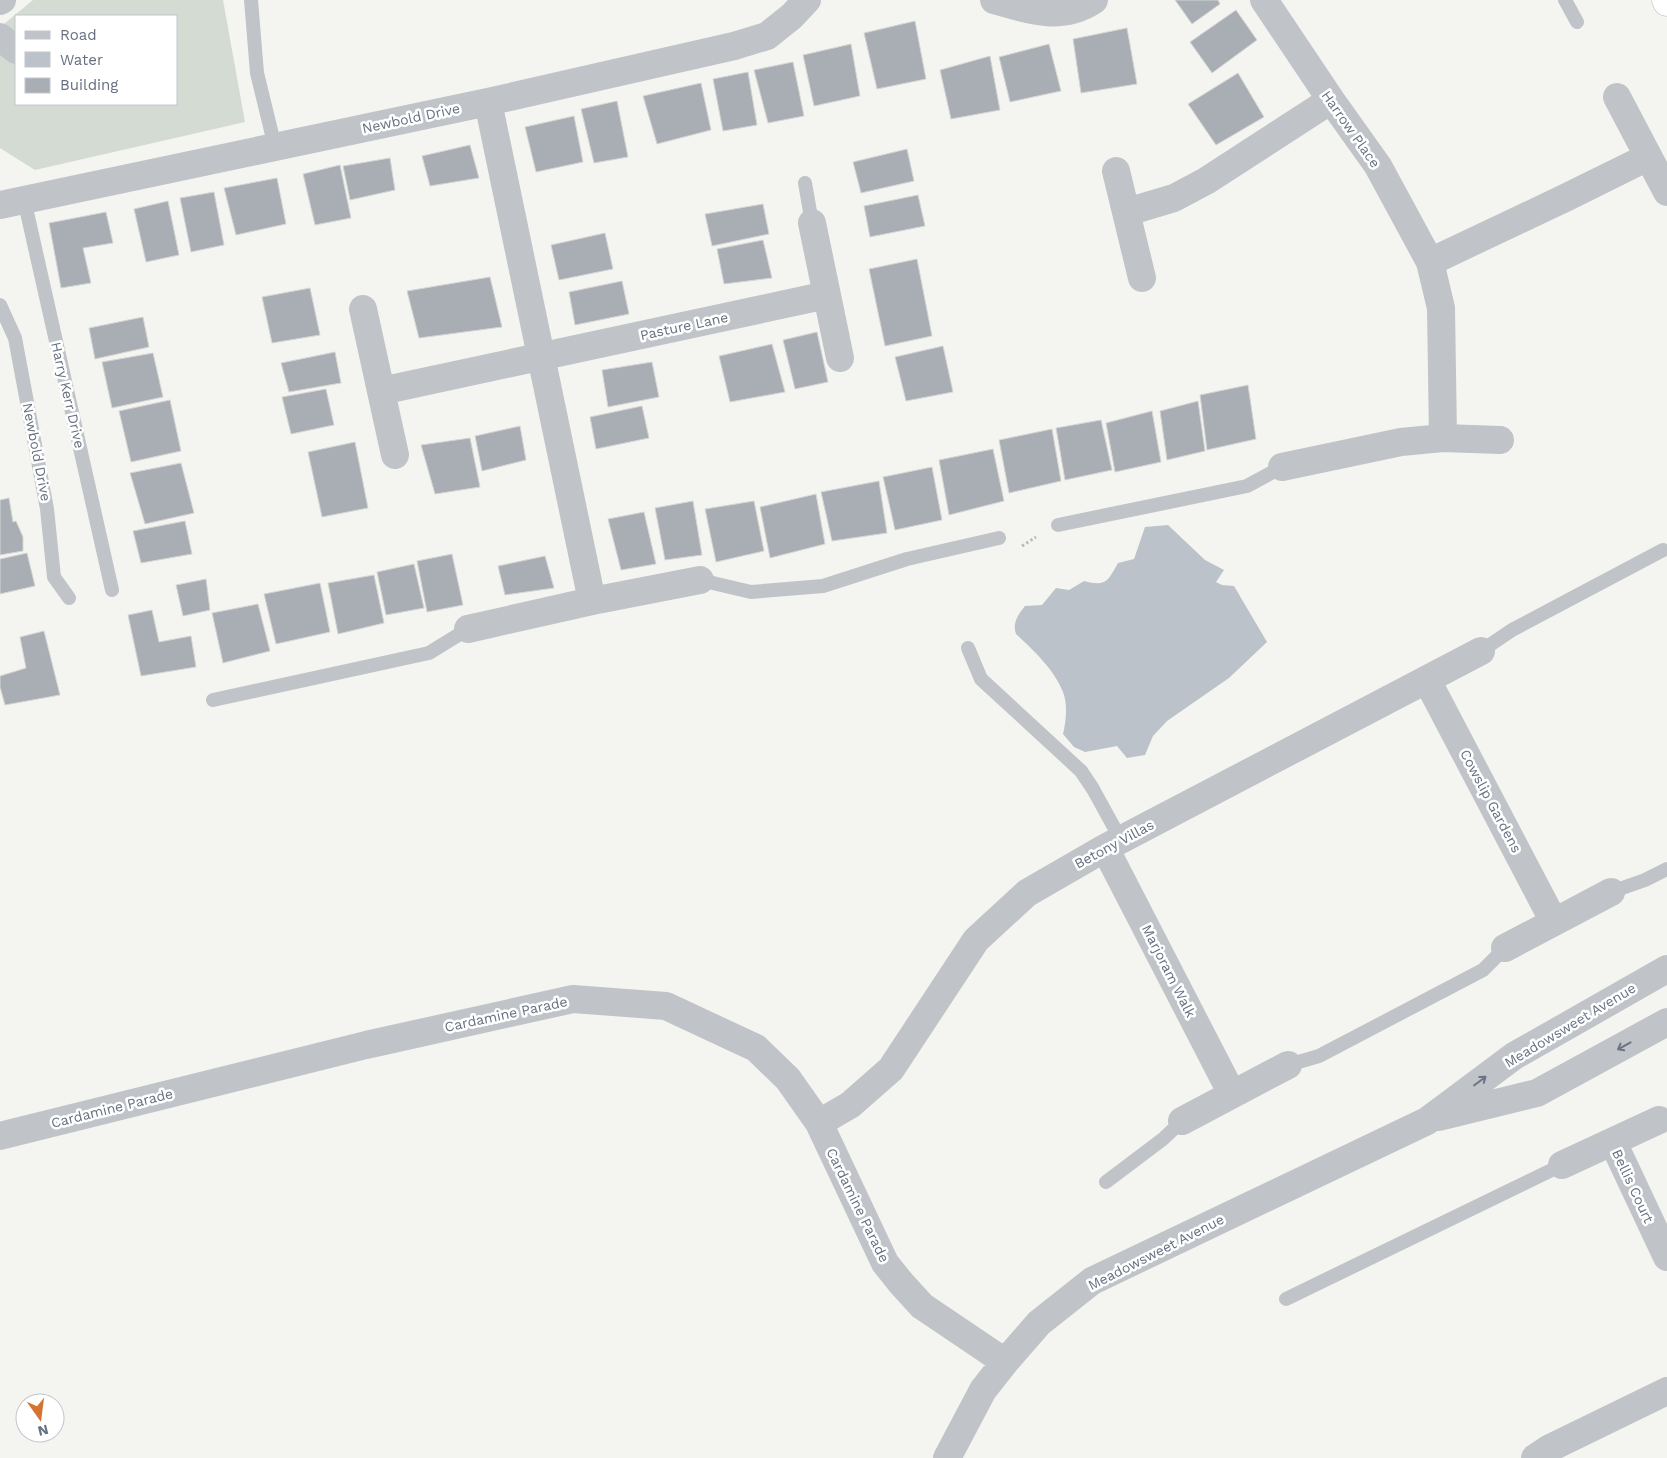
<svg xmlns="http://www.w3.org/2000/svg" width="1667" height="1458" font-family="'Work Sans',sans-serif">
<rect width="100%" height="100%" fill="#f4f5f1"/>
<!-- grass -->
<path fill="#d4dbd3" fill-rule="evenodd" d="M33 0H223L245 122 35 170 0 148V30L4 24ZM16 16H176V104H16Z"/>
<!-- water -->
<path fill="#bbc2c9" d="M1168 525 1205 560 1224 570 1216 582 1222 585 1234 586 1267 642 1229 678 1167 721 1153 736 1145 755 1127 758 1117 746 1085 752 1074 747 1063 734C1066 721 1068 705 1063 692 1054 669 1033 650 1016 634 1012 623 1018 615 1025 606L1042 605 1056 588 1069 590 1084 581C1106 587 1108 581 1118 563L1134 559 1145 527Z"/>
<!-- building -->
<path fill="#a9aeb5" stroke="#d6d6d4" d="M1175 0H1218L1220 4 1192 24Z
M1236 10 1257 40 1212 73 1190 42Z
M915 21 926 79 877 89 864 33Z
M1127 28 1137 84 1081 93 1073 39Z
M851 44 860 96 814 106 803 55Z
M1049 44 1061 91 1010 102 999 57Z
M990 56 1000 110 951 119 940 70Z
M793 62 804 116 768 123 754 70Z
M748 72 757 125 723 131 713 79Z
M1238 73 1264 117 1216 145 1188 104Z
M701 83 711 130 657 144 643 96Z
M617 101 628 157 594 163 581 109Z
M574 116 583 162 536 172 525 127Z
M470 145 479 178 430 186 422 156Z
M907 149 914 181 861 193 853 162Z
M390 158 395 190 350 200 343 166Z
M340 165 351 218 315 225 303 174Z
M277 178 286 224 236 235 224 188Z
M214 192 224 245 191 252 180 198Z
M918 195 925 226 870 237 864 206Z
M168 201 179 255 146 262 134 209Z
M763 204 769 234 712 246 705 214Z
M106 212 113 243 83 248 91 283 61 288 49 223Z
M605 233 613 269 559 280 551 245Z
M763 240 772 278 724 284 717 249Z
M917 259 932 336 885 346 869 269Z
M490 277 502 327 419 338 407 291Z
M622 281 629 314 575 325 569 292Z
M310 288 320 335 272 343 262 297Z
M143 317 149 347 95 359 89 328Z
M817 332 828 382 795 389 783 340Z
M772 344 785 392 730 402 719 356Z
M943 346 953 392 906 401 895 357Z
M335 352 341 383 289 392 281 363Z
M153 353 163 397 112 408 102 362Z
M652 362 659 397 608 407 602 370Z
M1248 385 1256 439 1207 450 1200 395Z
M326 389 334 425 291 434 282 397Z
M170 400 181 451 131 462 119 411Z
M1198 401 1205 451 1167 460 1160 411Z
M642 406 649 438 596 449 590 417Z
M1152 411 1161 462 1115 472 1106 423Z
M1101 420 1112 470 1065 480 1056 428Z
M520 426 526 460 482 471 475 436Z
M1052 429 1061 481 1009 493 999 440Z
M470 438 480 487 435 494 421 445Z
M355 442 368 508 322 517 308 452Z
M993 449 1004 501 949 515 939 460Z
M181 463 194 513 145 524 130 473Z
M932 467 942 520 895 530 883 477Z
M879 481 887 533 832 541 821 492Z
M816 494 825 544 770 558 760 507Z
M9 498 13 522 16 521 23 537V551L0 555V500Z
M693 501 702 555 665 560 655 508Z
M754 501 764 551 716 562 705 509Z
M644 512 656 564 621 570 608 519Z
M185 521 192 554 141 563 133 531Z
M27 553 35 586 0 594V559Z
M452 554 463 605 427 612 417 561Z
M545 556 554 588 505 595 498 566Z
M414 564 424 608 386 615 377 572Z
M374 575 384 623 338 634 328 583Z
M206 579 210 610 183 616 176 585Z
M320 583 330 632 276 644 264 594Z
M258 604 270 651 223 663 212 613Z
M152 610 159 642 191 636 196 667 141 676 128 615Z
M44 631 60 695 5 705 0 687V676L26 668 20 637Z"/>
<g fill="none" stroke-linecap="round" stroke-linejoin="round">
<!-- trunk casing -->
<g stroke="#b3b5b9" stroke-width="29">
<path id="trunk" d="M1666 0 1667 2"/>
</g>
<!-- path -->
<path stroke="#b8babd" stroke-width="3" stroke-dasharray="2.5 2.5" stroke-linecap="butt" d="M1022 546 1036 537"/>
<!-- service -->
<path stroke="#c0c3c7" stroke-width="14" d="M251 0 257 73 275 147
M1565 0 1577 22
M805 183 812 223
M24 199 112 590
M0 305 15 338 47 509 54 577 69 598
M1058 525 1247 486 1282 467
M700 580 751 592 823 586 907 559 999 538
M968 648 981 679 1081 771 1093 789 1121 840
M1481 651 1512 630 1663 550
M213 700 429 653 468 629
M1611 892 1645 880 1667 869
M1288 1065 1319 1056 1483 970 1505 948
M1106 1182 1163 1139 1182 1121
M1286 1299 1562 1165"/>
<!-- minor -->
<path stroke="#c0c3c7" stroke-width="28" d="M994 0C1028 10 1061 22 1094 0
M1264 0 1331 100 1378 166 1430 262 1441 308 1443 438
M0 1 2 0
M0 37 16 50
M1617 97 1667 192
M488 102 592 601
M1116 171 1142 278
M0 205 488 102 734 46 767 36 792 16 807 0
M1127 212 1174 198 1206 181 1331 100
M812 223 840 358
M1430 262 1565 198 1648 157
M363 309 395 455
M381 391 827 295
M1282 467 1401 442 1443 438 1500 440
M468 629 592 601 700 580
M1427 680 1554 922
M1105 848 1232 1094
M1505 948 1611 892
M1439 1117 1537 1093 1667 1022
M1182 1121 1288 1065
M819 1123 850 1105 891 1069 976 940 1027 893 1105 848 1481 651
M0 1136 366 1045 573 999 666 1006 756 1048 788 1079 819 1123 885 1263 901 1283 922 1306 1005 1362
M1613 1142 1667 1257
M1562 1165 1659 1120
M947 1458 983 1390 1005 1362 1039 1323 1092 1281 1427 1121 1514 1056 1667 969
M1535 1458 1550 1448 1667 1391"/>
<!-- trunk -->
<use href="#trunk" stroke="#fff" stroke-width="28"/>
</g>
<!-- one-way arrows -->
<defs><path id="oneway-shaft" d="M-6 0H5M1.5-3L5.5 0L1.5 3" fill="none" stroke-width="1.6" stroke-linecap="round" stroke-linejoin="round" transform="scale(1.25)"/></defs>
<g stroke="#6a7484">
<use href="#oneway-shaft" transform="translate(1624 1046) rotate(151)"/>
<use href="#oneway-shaft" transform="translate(1480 1081) rotate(-37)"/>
</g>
<g text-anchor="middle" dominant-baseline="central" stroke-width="5" stroke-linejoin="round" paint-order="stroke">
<!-- street labels -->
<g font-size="14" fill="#667080" stroke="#fff">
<text transform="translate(411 118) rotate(-12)">Newbold Drive</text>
<text transform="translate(1351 129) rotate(55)">Harrow Place</text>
<text transform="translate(684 326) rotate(-12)">Pasture Lane</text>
<text transform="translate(68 395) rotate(77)">Harry Kerr Drive</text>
<text transform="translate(37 452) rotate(79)">Newbold Drive</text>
<text transform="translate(1491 801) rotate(62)">Cowslip Gardens</text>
<text transform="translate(1114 844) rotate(-28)">Betony Villas</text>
<text transform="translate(1169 971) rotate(63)">Marjoram Walk</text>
<text transform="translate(506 1014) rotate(-12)">Cardamine Parade</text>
<text transform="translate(1570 1025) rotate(-31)">Meadowsweet Avenue</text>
<text transform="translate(112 1108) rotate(-14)">Cardamine Parade</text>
<text transform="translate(1633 1186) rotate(65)">Bellis Court</text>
<text transform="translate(858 1205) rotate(64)">Cardamine Parade</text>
<text transform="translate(1156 1252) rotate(-27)">Meadowsweet Avenue</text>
</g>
</g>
<!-- legend -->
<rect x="15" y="15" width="162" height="90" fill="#ffffff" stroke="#c2c6cc"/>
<rect x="25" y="31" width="25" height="8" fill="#c0c3c7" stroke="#c2c6cc"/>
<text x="60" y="40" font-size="15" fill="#667080">Road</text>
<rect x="25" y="52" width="25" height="15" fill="#bbc2c9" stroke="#c2c6cc"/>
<text x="60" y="65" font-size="15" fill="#667080">Water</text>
<rect x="25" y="78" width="25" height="15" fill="#a9aeb5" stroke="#c2c6cc"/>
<text x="60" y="90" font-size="15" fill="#667080">Building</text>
<!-- north arrow -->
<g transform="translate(40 1418) rotate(166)"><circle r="24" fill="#ffffff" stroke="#c2c6cc"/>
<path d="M0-4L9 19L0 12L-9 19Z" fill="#d57431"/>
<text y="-8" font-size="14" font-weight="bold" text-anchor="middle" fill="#667080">N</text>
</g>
</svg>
